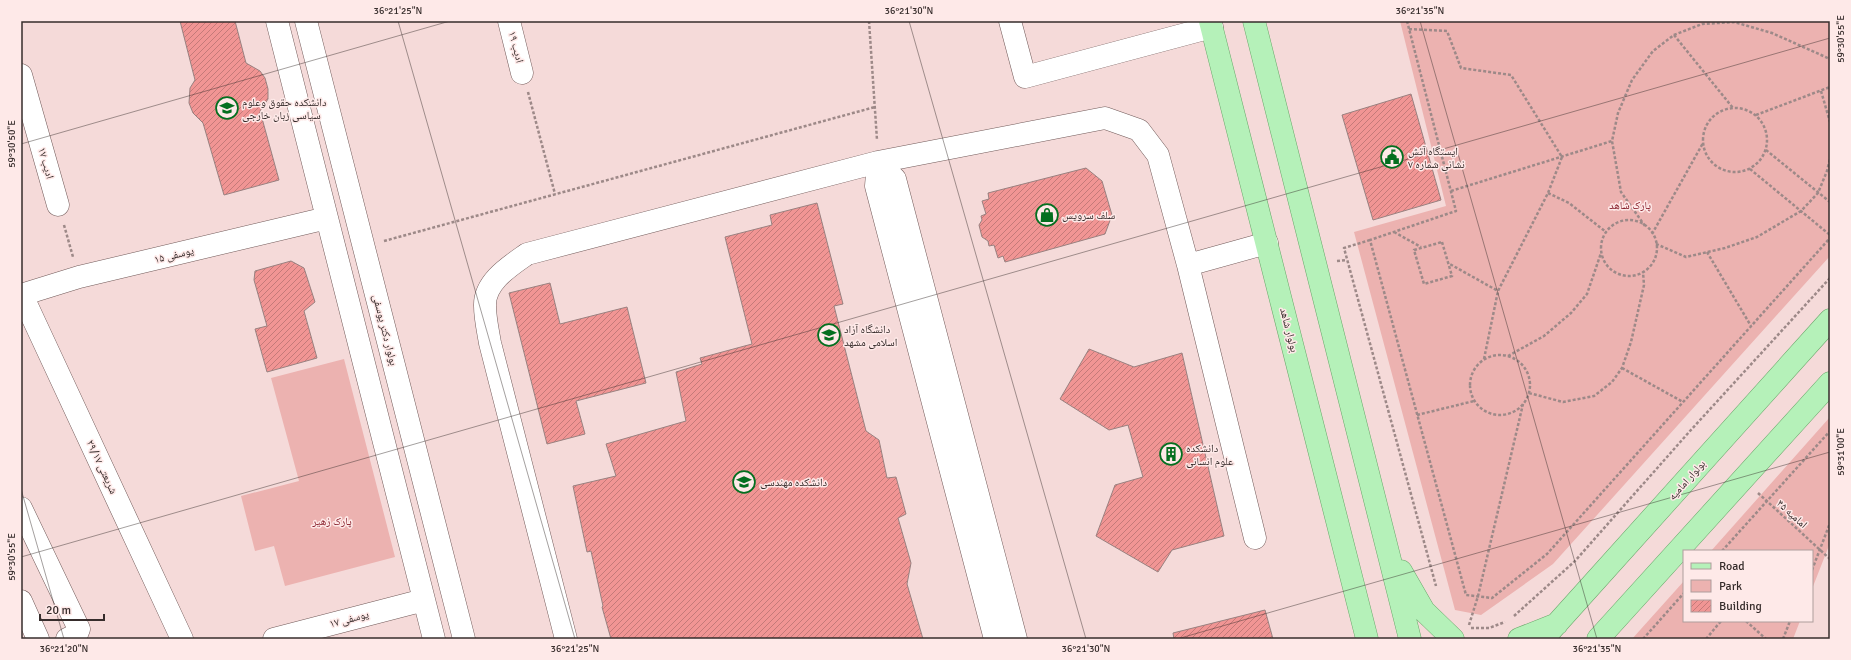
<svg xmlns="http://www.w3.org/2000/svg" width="1851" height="660" font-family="Signika,'Noto Naskh Arabic',sans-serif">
<defs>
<pattern id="building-hatch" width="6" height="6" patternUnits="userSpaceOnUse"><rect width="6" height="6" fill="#f19594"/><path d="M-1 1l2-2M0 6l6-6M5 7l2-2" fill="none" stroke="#c47a79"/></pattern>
</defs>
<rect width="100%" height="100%" fill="#f5dad9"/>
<!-- park -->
<path fill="#ecb2b0" d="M1400 21H1830V256L1553 564 1481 615 1455 610 1354 232 1446 206Z
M344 359 395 557 285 586 274 546 255 551 241 496 299 481 271 378Z
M1830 417V543L1812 589V551H1711Z
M1684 581V621H1800L1793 639H1632Z"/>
<!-- building -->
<path fill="url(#building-hatch)" stroke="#998180" d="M180 21H235L246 63 260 71 265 78 268 89V99L260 111 279 180 224 195 203 123 193 113 189 103 190 88 195 80Z
M1411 94 1441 200 1373 220 1342 115Z
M1086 168 1102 181 1112 215 1105 234 1005 262 1003 256 998 258 994 245 989 246 988 241 982 237 979 225 982 220 981 216 986 214 982 201 989 199 988 193Z
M817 203 843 304 834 306 866 431 879 440 887 478 896 477 906 514 898 518 911 563 907 584 923 639H611L602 607 603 606 591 551 587 552 573 486 616 476 606 444 686 421 676 372 702 364 700 358 752 344 725 237 772 225 770 215Z
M291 261 304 268 315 302 304 311 317 358 267 372 255 329 267 326 254 280 255 271Z
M550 283 560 324 627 307 646 383 576 401 585 434 547 444 509 293Z
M1089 349 1134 367 1182 353 1224 536 1172 550 1158 572 1096 536 1115 485 1143 477 1128 425 1109 430 1060 399Z
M1265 610 1273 639H1174L1173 633Z"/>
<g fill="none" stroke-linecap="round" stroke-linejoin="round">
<!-- minor casing -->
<g stroke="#725b5a" stroke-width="23">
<path id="minor" d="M277 21 434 639
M306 21 464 639
M509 21 522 73
M1010 21 1025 77 1212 27
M21 75 58 205
M878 162 895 179 1016 639
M878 162 876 186 995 639
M1188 265 1267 243
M21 295 79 277 327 218
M22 295 182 639
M21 508 79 629 77 634 67 639
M21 601 38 639
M274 639 424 600
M566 639 490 343C488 331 485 318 485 306 484 282 510 266 527 254L878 162 1105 118 1139 130 1158 155 1188 265 1255 538"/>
</g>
<!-- major casing -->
<g stroke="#68a669" stroke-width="23">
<path id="major" d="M1210 21 1367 639
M1254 21 1410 639
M1401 571 1424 611 1453 639
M1519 639 1557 624
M1543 639 1830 320
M1598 639 1830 383"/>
</g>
<!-- path -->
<path stroke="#9d8988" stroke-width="2.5" stroke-dasharray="3 2" stroke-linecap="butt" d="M869 21 877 140
M1407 21 1456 211 1370 240 1466 595 1492 598 1547 554 1830 238
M1409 29 1447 31 1461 68 1511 75 1562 157 1548 193 1498 291 1448 263
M1674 35 1733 108
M1821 91 1830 122
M528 92 555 194
M1703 140a32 32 0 1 1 64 0a32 32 0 1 1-64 0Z
M1756 115 1830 87
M1766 150 1830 202
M1750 169 1830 235
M1451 191 1612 141
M1548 193 1569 203 1606 232
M1601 248a28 28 0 1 1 56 0a28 28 0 1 1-56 0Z
M64 225 73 257
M1645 226 1621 192 1612 141 1618 113 1632 80 1653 51 1674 35 1702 24 1734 22 1772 33 1830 59
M1394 232 1421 247
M1652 234 1703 143
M1370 240 1344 248 1436 586
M384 241 875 107
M1442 242 1452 276 1424 284 1414 250Z
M1656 244 1686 257 1725 248 1757 237 1801 211 1818 193 1827 171 1830 159
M1707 252 1751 326
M1337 261 1347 260
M1470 385a30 30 0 1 1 60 0a30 30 0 1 1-60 0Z
M1508 356 1544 336 1571 313 1587 294 1601 253
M1484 359 1498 291
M1622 368 1683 402
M1529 393 1563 402 1594 396 1612 382 1622 368 1631 342 1644 285 1643 272
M1417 415 1474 401
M1758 493 1830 559
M1722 551 1830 431
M1812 570 1830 523
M1514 616 1575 561 1690 431 1830 278
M1746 621 1766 639
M1469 625 1478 596 1523 404
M1471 628H1489L1505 622
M1643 639 1684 593
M1706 639 1721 621
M1783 639 1790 621"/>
<!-- minor -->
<use href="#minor" stroke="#fff" stroke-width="22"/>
<!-- major -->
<use href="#major" stroke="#b5f1b9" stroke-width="22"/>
</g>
<!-- ticks -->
<path fill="none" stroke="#362c2b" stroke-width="1" stroke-opacity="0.45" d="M398 21 575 639M909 21 1086 639M1420 21 1597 639M21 144 450 21M21 489 64 639M21 557 1830 38M1177 639 1830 452"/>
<!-- icons -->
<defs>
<g id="university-ring" transform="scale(1.15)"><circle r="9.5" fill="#fee9e8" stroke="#046f1f" stroke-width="1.5"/><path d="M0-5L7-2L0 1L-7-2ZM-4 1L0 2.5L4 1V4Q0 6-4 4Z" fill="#046f1f"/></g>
<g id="civic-ring" transform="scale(1.15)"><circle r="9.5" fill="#fee9e8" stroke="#046f1f" stroke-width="1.5"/><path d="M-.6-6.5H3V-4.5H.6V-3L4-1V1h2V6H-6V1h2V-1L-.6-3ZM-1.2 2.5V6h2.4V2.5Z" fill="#046f1f"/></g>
<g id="shop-ring" transform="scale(1.15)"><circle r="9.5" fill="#fee9e8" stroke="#046f1f" stroke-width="1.5"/><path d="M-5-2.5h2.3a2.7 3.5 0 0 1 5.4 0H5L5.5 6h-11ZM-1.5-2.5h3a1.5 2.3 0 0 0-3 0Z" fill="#046f1f"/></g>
<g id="building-ring" transform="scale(1.15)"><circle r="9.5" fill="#fee9e8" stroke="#046f1f" stroke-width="1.5"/><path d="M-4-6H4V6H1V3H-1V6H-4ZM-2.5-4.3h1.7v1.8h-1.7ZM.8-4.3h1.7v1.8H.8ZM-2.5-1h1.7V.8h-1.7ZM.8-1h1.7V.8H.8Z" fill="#046f1f"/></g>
</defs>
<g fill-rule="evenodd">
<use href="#university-ring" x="227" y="108"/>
<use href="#civic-ring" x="1392" y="157"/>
<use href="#shop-ring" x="1047" y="215"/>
<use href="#university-ring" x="829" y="335"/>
<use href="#building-ring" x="1171" y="454"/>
<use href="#university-ring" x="744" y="482"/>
</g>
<g text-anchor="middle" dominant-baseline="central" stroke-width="3" stroke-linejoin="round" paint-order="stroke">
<!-- street labels -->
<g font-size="11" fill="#362c2b" stroke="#fee9e8">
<text transform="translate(516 47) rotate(75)">ادیب ۱۹</text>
<text transform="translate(46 163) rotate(74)">ادیب ۱۷</text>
<text transform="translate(174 255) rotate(-14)">یوسفی ۱۵</text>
<text transform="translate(385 330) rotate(76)">بولوار دکتر یوسفی</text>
<text transform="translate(1289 330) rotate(76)">بولوار شاهد</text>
<text transform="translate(102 467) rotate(65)">شریعتی ۲۹/۱۷</text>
<text transform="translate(1687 480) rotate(-48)">بولوار امامیه</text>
<text transform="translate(1792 514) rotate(42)">امامیه ۴۵</text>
<text transform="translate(349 619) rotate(-15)">یوسفی ۱۷</text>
</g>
<!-- poi labels -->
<g font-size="11" fill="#362c2b" stroke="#fee9e8" text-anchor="start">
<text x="242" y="102">دانشکده حقوق وعلوم<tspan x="242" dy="13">سیاسی زبان خارجی</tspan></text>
<text x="1408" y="151">ایستگاه آتش<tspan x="1408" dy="13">نشانی شماره ۷</tspan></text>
<text x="1062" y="215">سلف سرویس</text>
<text x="844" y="329">دانشگاه آزاد<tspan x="844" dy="13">اسلامی مشهد</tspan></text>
<text x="1186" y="448">دانشکده<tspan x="1186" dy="13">علوم انسانی</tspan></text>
<text x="760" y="482">دانشکده مهندسی</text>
</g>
<!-- park labels -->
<g font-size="11" fill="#841925" stroke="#fee9e8">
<text x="1630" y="205">پارک شاهد</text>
<text x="332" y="521">پارک زهیر</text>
</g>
</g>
<!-- border -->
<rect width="1851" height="660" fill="none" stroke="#fee9e8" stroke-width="44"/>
<!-- legend -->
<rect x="1683" y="550" width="130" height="72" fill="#fee9e8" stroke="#ae9d9c"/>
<rect x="1691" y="563" width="20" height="6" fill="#b5f1b9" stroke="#ae9d9c"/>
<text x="1719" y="570" font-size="12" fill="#362c2b">Road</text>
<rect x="1691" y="580" width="20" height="12" fill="#ecb2b0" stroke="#ae9d9c"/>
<text x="1719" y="590" font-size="12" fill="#362c2b">Park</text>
<rect x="1691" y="600" width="20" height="12" fill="url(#building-hatch)" stroke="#ae9d9c"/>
<text x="1719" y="610" font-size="12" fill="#362c2b">Building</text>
<!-- scale -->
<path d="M40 614v6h64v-6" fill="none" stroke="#362c2b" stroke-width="2"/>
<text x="46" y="614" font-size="12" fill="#362c2b" stroke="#fee9e8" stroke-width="3" paint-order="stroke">20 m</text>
<rect x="22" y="22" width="1807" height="616" fill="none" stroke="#362c2b" stroke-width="1.5"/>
<g font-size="10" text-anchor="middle" fill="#362c2b">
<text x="398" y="14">36°21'25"N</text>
<text x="909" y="14">36°21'30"N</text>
<text x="1420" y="14">36°21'35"N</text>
<text transform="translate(1840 39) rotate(-90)" y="4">59°30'55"E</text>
<text transform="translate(11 144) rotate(-90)" y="4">59°30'50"E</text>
<text transform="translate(1840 452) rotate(-90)" y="4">59°31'00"E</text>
<text transform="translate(11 557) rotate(-90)" y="4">59°30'55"E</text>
<text x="64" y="652">36°21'20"N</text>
<text x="575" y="652">36°21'25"N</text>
<text x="1086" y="652">36°21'30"N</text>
<text x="1597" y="652">36°21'35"N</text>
</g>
</svg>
